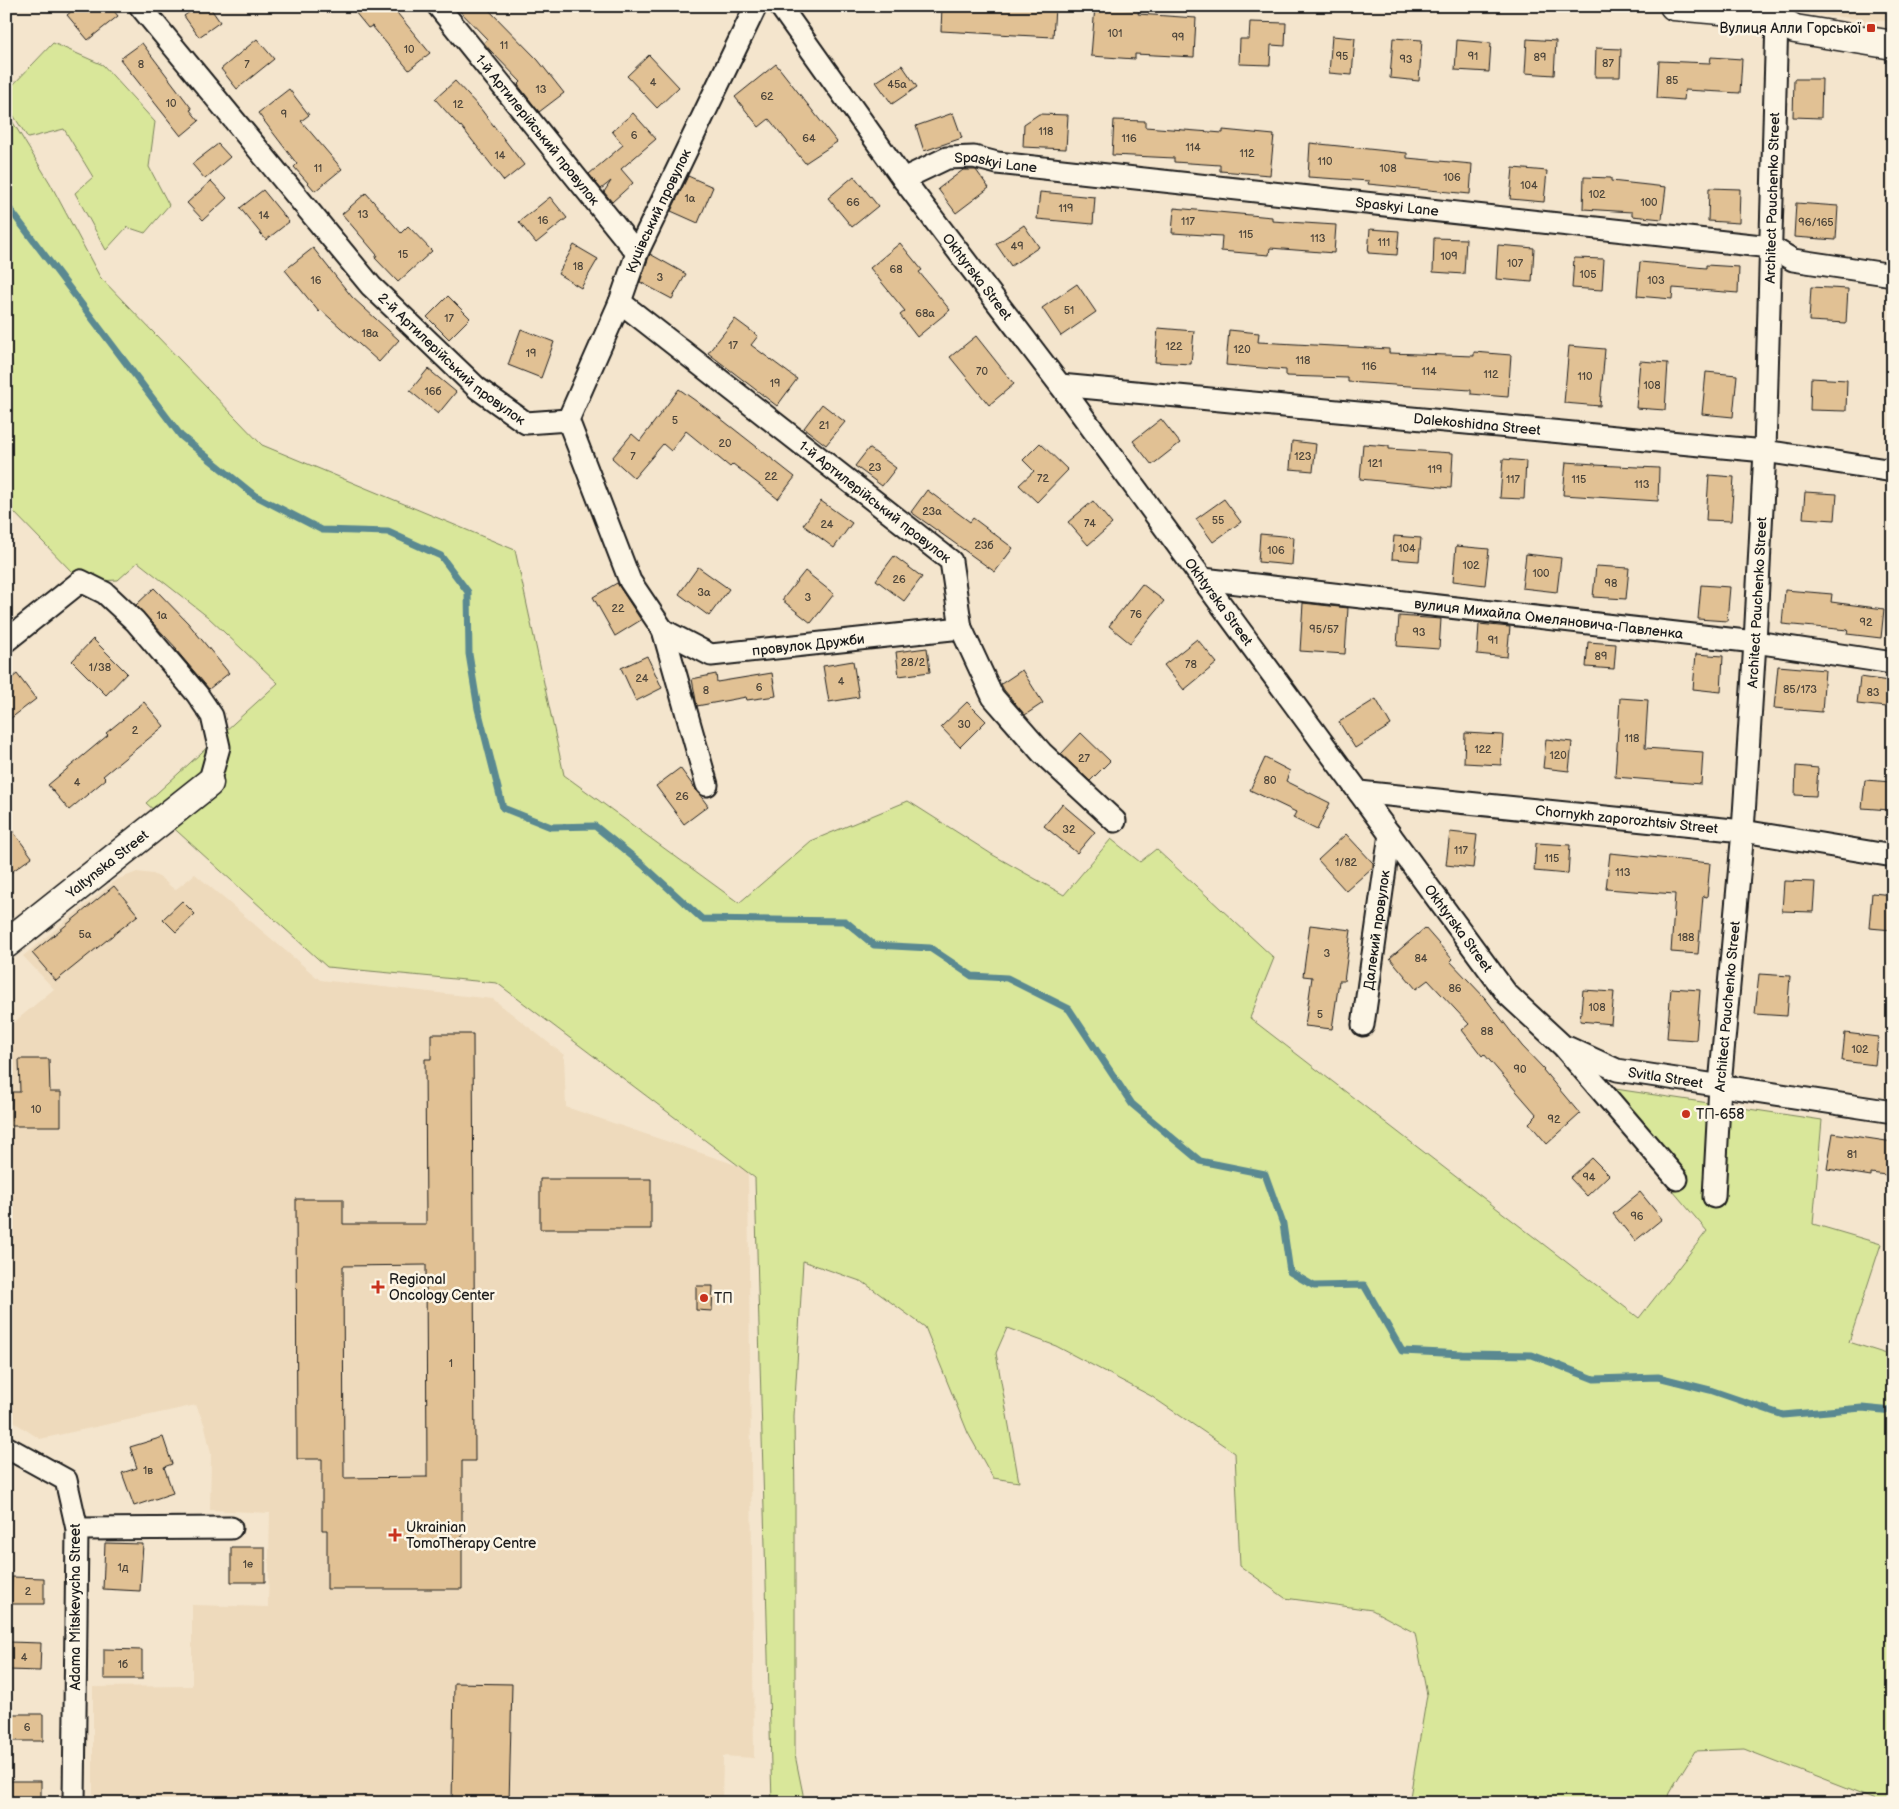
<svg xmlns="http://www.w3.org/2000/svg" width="1899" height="1809" font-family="'Balsamiq Sans',sans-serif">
<rect width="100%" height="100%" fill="#f4e5cd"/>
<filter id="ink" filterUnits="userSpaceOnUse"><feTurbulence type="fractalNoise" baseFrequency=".02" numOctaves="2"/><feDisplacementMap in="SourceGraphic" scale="10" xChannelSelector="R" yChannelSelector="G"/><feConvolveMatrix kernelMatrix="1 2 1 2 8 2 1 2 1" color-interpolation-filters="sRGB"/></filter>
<g filter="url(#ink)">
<!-- built -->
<path fill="#eedabc" d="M1795 6H1893V22L1800 13Z
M137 872 153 874 161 878 175 890 195 874 320 980 493 999 564 1055 566 1107 748 1169 754 1758 723 1756 722 1803H93V1687L192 1686V1605L268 1607 270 1513 210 1510 211 1454 205 1426 196 1405 40 1439 6 1417V1029L54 989 23 956 116 880Z"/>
<!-- green -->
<path fill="#d9e79a" stroke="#7a825b" d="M53 43 103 65 155 122 149 167 169 205 145 233 127 227 106 250 75 193 93 177 64 129 28 138 6 104 11 87Z
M6 111 50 183 100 277 262 445 515 550 564 775 739 903 811 841 908 801 993 855 1064 895 1111 839 1140 862 1156 849 1274 958 1250 1018 1639 1318 1707 1231 1582 1084 1822 1120 1813 1224 1881 1244 1849 1342 1893 1356V1803H1883L1744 1749 1695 1751 1669 1793 1666 1803H1409L1427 1695 1415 1633 1372 1610 1285 1598 1240 1566 1235 1453 1151 1396 1056 1346 1007 1328 996 1353 1019 1482 993 1478 968 1433 925 1327 863 1282 803 1261 794 1416 795 1504V1755L803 1794 802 1803H772L755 1178 497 983 327 967 146 803 278 683 208 617 138 562 118 580 96 581 74 574 10 508 6 510Z"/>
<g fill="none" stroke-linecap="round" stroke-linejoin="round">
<!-- stream -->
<path stroke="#5a8991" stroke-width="7" d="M6 204 181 436 254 495 322 530 388 532 441 556 468 592 469 654 478 709 503 808 551 827 595 826 642 864 702 919 845 921 874 945 930 948 972 976 1007 978 1069 1009 1132 1104 1200 1161 1265 1174 1283 1224 1290 1272 1314 1286 1364 1285 1402 1351 1463 1354 1532 1355 1594 1379 1658 1377 1710 1390 1783 1415 1862 1408 1893 1411"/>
</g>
<!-- building -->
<path fill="#e1c194" stroke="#1c1c1c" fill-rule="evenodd" d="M78 6H110L118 16 88 40 67 15Z
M198 6H209L220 22 199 37 184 16Z
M350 6H396L393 8 430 53 409 70 372 26 368 28Z
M455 6H485L538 60 564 93 539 112 518 85 521 82 490 50 484 43 487 39Z
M942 6 1055 8 1053 37 941 31Z
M1095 6 1139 10 1138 14 1196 18 1194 57 1135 54V59L1091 56Z
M1250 22 1286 23 1285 46 1271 45 1270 65 1239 64 1240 39H1249Z
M1332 36 1355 38 1352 75 1329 73Z
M1393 38 1422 40 1419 81 1390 78Z
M257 39 274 59 237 89 221 69Z
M1527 39 1556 41 1554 75 1525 73Z
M1457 40 1491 43 1489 72 1455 70Z
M142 43 192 109 190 110 199 121 181 136 120 59Z
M1596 48 1621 49 1620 77H1595Z
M649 55 679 87 657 108 627 76Z
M1711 57 1742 59 1740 93 1685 90 1684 100 1657 98 1659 61 1710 63Z
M776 64 837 142 805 163 769 119 759 127 735 97Z
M902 65 917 87 892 104 876 82Z
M1794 79H1822L1821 118 1793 117Z
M455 81 480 108 524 165 504 181 461 126 460 127 435 99Z
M289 89 309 115 301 121 342 169 315 191 294 167 297 164 258 113Z
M633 113 656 139 621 169 633 183 612 202 604 192 611 181 601 189 589 174 623 145 612 131Z
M953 113 962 138 924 151 916 126Z
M1039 114 1068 115 1066 149 1023 147 1024 124Z
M1114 120 1145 121V127L1223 133V130L1274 135 1270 175 1220 171V165L1174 162V158L1112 155Z
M1310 143 1407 153V158L1472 164 1470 194 1368 184 1369 181 1308 177Z
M218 144 230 157 205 179 192 164Z
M1513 168 1547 171 1544 202 1510 199Z
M963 170H976L989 188 956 213 938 189Z
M688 176 713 187 698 223 671 211Z
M854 176 878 206 852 227 828 198Z
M1584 177 1611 178V181L1666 187 1662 219 1632 216V212L1583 209Z
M211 181 227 198 203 220 187 203Z
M1709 188 1740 189 1739 223 1708 221Z
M263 190 289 222 266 240 240 208Z
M1040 192 1095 197 1093 224 1037 219Z
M366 193 401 233 408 226 432 251 398 282 375 258 377 255 342 214Z
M550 197 567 218 536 243 519 222Z
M1796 203 1838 206 1836 240 1794 237Z
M1174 208 1272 217V221L1336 225 1334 253 1270 248 1269 255 1221 251 1222 236 1172 233Z
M1024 225 1039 247 1011 266 996 244Z
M1370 229 1399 231 1397 255 1368 253Z
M1434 238 1466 239 1464 274 1433 272Z
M900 243 922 270 919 272 950 310 917 337 900 315 905 311 870 268Z
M574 245 598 259 581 288 558 274Z
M1498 245 1534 248 1532 282 1496 279Z
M313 248 352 297 399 340 379 362 321 310 319 312 285 270Z
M650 254 686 274 672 299 640 282Z
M1574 258 1604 259 1602 290 1572 288Z
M1640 262 1706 268V265L1739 267 1738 293 1673 288 1672 299 1637 296Z
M1077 284 1096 312 1061 336 1042 308Z
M1811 287 1848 289 1846 323 1809 321Z
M448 296 470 318 449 339 427 317Z
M735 319 758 336 751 345 797 379 777 406 708 353Z
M1158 328 1194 331 1191 364 1155 362Z
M521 329 554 342 541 378 508 365Z
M1229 330 1259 333 1258 342 1389 349V353L1474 356V352L1511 355 1508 397 1471 394V390L1348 382V378L1286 376V370L1226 365Z
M976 336 1014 384 989 405 950 357Z
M1569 346 1605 349 1600 406 1564 403Z
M1640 361 1668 363 1665 410 1636 408Z
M428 369 456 392 438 414 410 391Z
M1706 372 1737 375 1733 417 1702 414Z
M1811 378 1847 380 1846 411 1810 410Z
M679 389 720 418 795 477 778 499 733 464 730 467 686 431 671 451 663 444 634 478 612 458 632 434 640 441Z
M822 404 845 422 826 445 804 428Z
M1161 419 1180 443 1152 465 1133 441Z
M1292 441 1316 444 1313 471 1290 469Z
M1040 443 1068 470 1037 502 1019 485 1034 471 1023 460Z
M1363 444 1389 446V449L1453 453 1451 488 1360 479Z
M869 448 896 468 882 486 855 466Z
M1503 459 1526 461 1524 499 1500 498Z
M1566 462 1595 464V465L1659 468 1658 501 1563 495Z
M1709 475 1734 477 1731 521 1706 520Z
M927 490 970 522 973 518 1013 548 995 572 911 512Z
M1805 492 1837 494 1835 520 1803 518Z
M1224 499 1241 522 1213 542 1196 519Z
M821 501 852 523 834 548 803 525Z
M1093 501 1112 524 1088 545 1068 522Z
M1260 534 1294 537 1292 565 1258 562Z
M1394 536 1421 538 1419 561 1392 559Z
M1456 546 1489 549 1485 585 1453 581Z
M1526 554 1561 558 1557 592 1522 588Z
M894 556 922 577 904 601 876 580Z
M1596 566 1629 568 1626 599 1593 597Z
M698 567 729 589 709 616 679 594Z
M805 571 834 594 811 623 782 600Z
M617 583 641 620 615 636 593 597Z
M1142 584 1164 601 1130 643 1109 626Z
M1701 585 1730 587 1727 621 1698 619Z
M154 588 188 623 229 673 209 689 176 650 177 649 136 605Z
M1785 590 1832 594 1831 602 1884 609 1881 638 1847 634 1848 630 1782 624Z
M1303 603 1348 608 1345 654 1300 651Z
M1399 616 1441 619 1439 649 1397 646Z
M1479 624 1510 627 1507 657 1477 654Z
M93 639 127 673 106 695 72 661Z
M1197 639 1217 663 1184 690 1164 665Z
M1588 642 1616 644 1614 669 1586 667Z
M927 648 930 672 899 676 896 652Z
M1696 654 1723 656 1721 692 1693 689Z
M647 656 662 688 636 701 621 668Z
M853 661 859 697 829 702 823 666Z
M1778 666 1825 670 1822 712 1774 708Z
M1022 670 1043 703 1025 715 1004 690 1001 684Z
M772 673 776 696 747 700 746 697 697 706 692 679 716 674 717 682Z
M17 674 36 699 6 722V683Z
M1860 677 1889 681 1886 707 1857 704Z
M1620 698 1648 700 1645 748 1703 752 1701 784 1615 777Z
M1376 699 1391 725 1355 748 1339 722Z
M144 702 164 726 103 776 106 779 69 810 48 785 108 735 106 733Z
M967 702 986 721 960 747 941 727Z
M1081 733 1110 761 1090 781 1061 754Z
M1465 733 1503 735 1501 765 1464 763Z
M1546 739 1572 742 1569 771 1543 768Z
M1265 758 1290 771 1286 781 1330 803 1317 830 1293 818 1296 812 1250 790Z
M1796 766 1818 768 1816 796 1795 795Z
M680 768 708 806 684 824 656 786Z
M1865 780 1892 782 1890 810 1862 808Z
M1062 804 1095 832 1077 853 1044 826Z
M6 822 32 857 6 876Z
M1450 832 1477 835 1473 868 1446 865Z
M1346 834 1373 863V867L1346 891 1318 860Z
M1536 843 1570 845 1568 874 1534 871Z
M1610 853 1710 863 1707 897 1703 896 1698 954 1671 952 1675 894 1606 889Z
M1784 881 1815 882 1813 912 1782 911Z
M114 886 138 915 56 981 32 953Z
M1872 893 1893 895V930L1869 928Z
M182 901 195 914 176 932 163 919Z
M1310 925 1351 930 1344 981H1339L1332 1029 1305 1026 1312 977 1303 976Z
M1425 928 1452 959 1450 961 1485 998 1522 1046 1544 1069 1543 1070 1580 1114 1547 1144 1529 1123 1537 1115 1484 1054 1482 1056 1462 1030 1469 1024 1428 980 1416 989 1390 958Z
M1759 974 1790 976 1787 1016 1755 1014Z
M1671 988 1700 990 1696 1040 1667 1038Z
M1583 990 1614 992 1611 1024 1580 1021Z
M1845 1033 1878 1037 1875 1065 1842 1061Z
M431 1034H473L475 1461H462V1589H327V1530H322V1459H297L296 1199H343V1224H426L425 1059H431ZM426 1265 427 1477 344 1478 343 1266Z
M19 1059H49L50 1092H61V1126H11V1092H20Z
M1833 1133 1893 1142V1176L1871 1173V1176L1827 1169Z
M1592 1158 1609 1175 1587 1196 1570 1178Z
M540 1179H651V1229H540Z
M1640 1192 1662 1219 1635 1241 1613 1214Z
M696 1286H713L712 1311 696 1310Z
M163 1437 172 1464 164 1467 173 1493 134 1506 122 1473 137 1468 130 1447Z
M105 1543 143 1544 140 1591 103 1589Z
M231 1547H265V1582H231Z
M12 1577 44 1578V1604H11Z
M9 1642 41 1643 40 1671 8 1670Z
M104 1649 142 1650V1679H104Z
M454 1683 512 1684 509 1803H452Z
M11 1714H43V1741H10Z
M6 1781H41V1803H6Z"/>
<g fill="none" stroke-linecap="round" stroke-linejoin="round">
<!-- street casing -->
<g stroke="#1c1c1c" stroke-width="25">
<g id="street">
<path id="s1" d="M140 6 371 286 477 388 526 423 568 420 630 581 663 630 707 785"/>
<path id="s2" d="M438 6 637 253"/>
<path id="s3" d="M780 6 903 179 1060 385 1507 994 1563 1046 1677 1179"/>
<path id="s4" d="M903 179 947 158 974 157 997 163 1771 247 1793 260 1893 275"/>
<path id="s5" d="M620 302 951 561 961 628 993 697 1042 753 1115 821"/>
<path id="s6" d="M1060 385 1765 451 1893 471"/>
<path id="s7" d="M568 420 620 302 637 253 756 6"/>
<path id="s8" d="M1203 579 1755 642 1893 663"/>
<path id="s9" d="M663 630 711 655 961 628"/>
<path d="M6 641 81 581 105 593 135 621 197 694 212 716 219 747 209 783"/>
<path id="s10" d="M1359 792 1743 831 1893 856"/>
<path id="s11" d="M1363 1025 1390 834"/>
<path id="s12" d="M1569 1048 1617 1070 1893 1112"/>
<path id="s13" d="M1714 1197 1720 1085 1743 831 1755 642 1765 451 1777 19"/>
<path d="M6 1447 66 1480 77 1529 74 1803"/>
<path d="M77 1529 231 1528"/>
</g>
</g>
<!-- secondary casing -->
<g stroke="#1c1c1c" stroke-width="31">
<g id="secondary">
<path d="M1674 6 1767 14 1795 29 1893 45"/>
<path id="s14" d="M6 944 209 783"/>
</g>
</g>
<!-- street -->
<use href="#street" stroke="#fcf5e5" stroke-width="21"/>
<!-- secondary -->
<use href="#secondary" stroke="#fcf5e5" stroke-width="28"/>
</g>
</g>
<!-- markers -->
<g fill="#c8321e" stroke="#fcf5e5" stroke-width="2">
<rect x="1866" y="23" width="10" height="10" rx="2.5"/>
<circle cx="1686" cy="1114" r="5"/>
<path d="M375.5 1279.5h5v5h5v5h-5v5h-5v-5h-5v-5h5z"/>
<circle cx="704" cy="1298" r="5"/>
<path d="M392.5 1527.5h5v5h5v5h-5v5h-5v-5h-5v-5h5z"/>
</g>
<g text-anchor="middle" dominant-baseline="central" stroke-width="5" stroke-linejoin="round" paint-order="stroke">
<!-- number labels -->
<g font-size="11" fill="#4d453a">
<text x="1115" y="33">101</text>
<text x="1178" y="37">99</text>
<text x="504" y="45">11</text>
<text x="409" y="49">10</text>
<text x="1342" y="56">95</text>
<text x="1473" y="56">91</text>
<text x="1540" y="57">89</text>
<text x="1406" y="59">93</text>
<text x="1608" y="63">87</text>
<text x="141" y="64">8</text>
<text x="247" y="64">7</text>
<text x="1672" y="80">85</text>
<text x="653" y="82">4</text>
<text x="897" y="84">45а</text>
<text x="541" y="89">13</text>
<text x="767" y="96">62</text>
<text x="171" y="103">10</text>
<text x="458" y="104">12</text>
<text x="284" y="114">9</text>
<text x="1046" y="131">118</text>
<text x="634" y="135">6</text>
<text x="809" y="138">64</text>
<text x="1129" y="138">116</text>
<text x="1193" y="147">114</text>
<text x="1247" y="153">112</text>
<text x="500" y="155">14</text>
<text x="1325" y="161">110</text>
<text x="318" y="168">11</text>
<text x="1388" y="168">108</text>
<text x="1452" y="177">106</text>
<text x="1529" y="185">104</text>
<text x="1597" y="194">102</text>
<text x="690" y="198">1а</text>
<text x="853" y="202">66</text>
<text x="1649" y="202">100</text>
<text x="1066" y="208">119</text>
<text x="363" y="214">13</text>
<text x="264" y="215">14</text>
<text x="543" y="220">16</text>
<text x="1188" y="221">117</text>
<text x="1816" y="222">96/165</text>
<text x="1246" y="234">115</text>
<text x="1318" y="238">113</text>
<text x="1384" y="242">111</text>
<text x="1017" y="246">49</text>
<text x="403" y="254">15</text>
<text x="1449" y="256">109</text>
<text x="1515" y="263">107</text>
<text x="578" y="266">18</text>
<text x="896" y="269">68</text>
<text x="1588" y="274">105</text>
<text x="660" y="277">3</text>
<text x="316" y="280">16</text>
<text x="1656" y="280">103</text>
<text x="1069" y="310">51</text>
<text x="925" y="313">68а</text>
<text x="449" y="318">17</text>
<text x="370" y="333">18а</text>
<text x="733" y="345">17</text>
<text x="1174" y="346">122</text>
<text x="1242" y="349">120</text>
<text x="531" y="353">19</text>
<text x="1303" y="360">118</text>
<text x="1369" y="366">116</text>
<text x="982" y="371">70</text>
<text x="1429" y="371">114</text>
<text x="1491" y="374">112</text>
<text x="1585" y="376">110</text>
<text x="775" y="383">19</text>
<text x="1652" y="385">108</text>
<text x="433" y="391">16б</text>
<text x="675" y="420">5</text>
<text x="824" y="425">21</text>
<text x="725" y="443">20</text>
<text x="633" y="456">7</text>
<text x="1303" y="456">123</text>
<text x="1375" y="463">121</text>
<text x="875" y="467">23</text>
<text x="1435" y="469">119</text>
<text x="771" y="476">22</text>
<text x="1043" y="478">72</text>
<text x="1513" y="479">117</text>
<text x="1579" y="479">115</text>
<text x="1642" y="484">113</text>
<text x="932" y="511">23а</text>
<text x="1218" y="520">55</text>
<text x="1090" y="523">74</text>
<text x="827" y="524">24</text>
<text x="984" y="545">23б</text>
<text x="1407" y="548">104</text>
<text x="1276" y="550">106</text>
<text x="1471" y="565">102</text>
<text x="1541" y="573">100</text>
<text x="899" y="579">26</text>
<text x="1611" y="583">98</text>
<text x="704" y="592">3а</text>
<text x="808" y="597">3</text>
<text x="618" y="608">22</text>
<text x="1136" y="614">76</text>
<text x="162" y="615">1а</text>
<text x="1866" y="622">92</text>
<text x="1324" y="629">95/57</text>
<text x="1419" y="632">93</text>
<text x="1493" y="640">91</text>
<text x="1601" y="656">89</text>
<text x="913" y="662">28/2</text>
<text x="1191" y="664">78</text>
<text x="100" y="667">1/38</text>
<text x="642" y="678">24</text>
<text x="841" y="681">4</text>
<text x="759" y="687">6</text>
<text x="1800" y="689">85/173</text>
<text x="706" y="690">8</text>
<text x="1873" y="692">83</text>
<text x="964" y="724">30</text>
<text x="135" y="730">2</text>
<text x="1632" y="738">118</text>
<text x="1483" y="749">122</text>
<text x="1558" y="755">120</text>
<text x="1084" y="758">27</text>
<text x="1270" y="780">80</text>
<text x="77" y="782">4</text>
<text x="682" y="796">26</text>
<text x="1069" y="829">32</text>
<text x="1461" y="850">117</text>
<text x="1552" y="858">115</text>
<text x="1346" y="862">1/82</text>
<text x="1623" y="872">113</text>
<text x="85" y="934">5а</text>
<text x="1686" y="937">188</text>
<text x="1327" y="953">3</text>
<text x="1421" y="958">84</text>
<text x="1455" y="988">86</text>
<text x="1597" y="1007">108</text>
<text x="1320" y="1014">5</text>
<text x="1487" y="1031">88</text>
<text x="1860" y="1049">102</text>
<text x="1520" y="1069">90</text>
<text x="36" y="1109">10</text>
<text x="1554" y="1119">92</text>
<text x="1852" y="1154">81</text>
<text x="1589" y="1177">94</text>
<text x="1637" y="1216">96</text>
<text x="451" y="1363">1</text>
<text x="148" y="1470">1в</text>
<text x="248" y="1564">1е</text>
<text x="123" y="1567">1д</text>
<text x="28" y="1591">2</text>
<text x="24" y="1657">4</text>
<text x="123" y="1664">1б</text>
<text x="27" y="1727">6</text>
</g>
<!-- poi labels -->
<g font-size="14" fill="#1c1c1c" stroke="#fcf5e5" text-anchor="start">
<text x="1861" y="28" text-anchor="end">Вулиця Алли Горської</text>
<text x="1696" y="1114">ТП-658</text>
<text x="389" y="1279">Regional<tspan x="389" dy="16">Oncology Center</tspan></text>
<text x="714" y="1298">ТП</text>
<text x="406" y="1527">Ukrainian<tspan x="406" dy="16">TomoTherapy Centre</tspan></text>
</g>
<!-- street labels -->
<g font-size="14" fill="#1c1c1c" stroke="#fcf5e5">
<text stroke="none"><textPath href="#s2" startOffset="159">1-й Артилерійський провулок</textPath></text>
<text stroke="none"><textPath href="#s4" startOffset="98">Spaskyi Lane</textPath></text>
<text stroke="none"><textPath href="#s13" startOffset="1001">Architect Pauchenko Street</textPath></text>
<text stroke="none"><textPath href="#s4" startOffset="502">Spaskyi Lane</textPath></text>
<text stroke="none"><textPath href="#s7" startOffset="228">Куцівський провулок</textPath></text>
<text stroke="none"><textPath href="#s3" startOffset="335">Okhtyrska Street</textPath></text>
<text stroke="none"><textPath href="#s1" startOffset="472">2-й Артилерійський провулок</textPath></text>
<text stroke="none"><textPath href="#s6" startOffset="419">Dalekoshidna Street</textPath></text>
<text stroke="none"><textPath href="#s5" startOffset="324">1-й Артилерійський провулок</textPath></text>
<text stroke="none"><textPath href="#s3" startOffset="740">Okhtyrska Street</textPath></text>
<text stroke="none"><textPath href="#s13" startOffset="596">Architect Pauchenko Street</textPath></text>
<text stroke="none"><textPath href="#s8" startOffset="348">вулиця Михайла Омеляновича-Павленка</textPath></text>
<text stroke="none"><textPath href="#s9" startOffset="152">провулок Дружби</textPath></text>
<text stroke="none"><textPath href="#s10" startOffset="269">Chornykh zaporozhtsiv Street</textPath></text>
<text stroke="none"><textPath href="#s14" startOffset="129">Yaltynska Street</textPath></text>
<text stroke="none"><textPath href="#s3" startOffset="1145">Okhtyrska Street</textPath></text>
<text stroke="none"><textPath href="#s11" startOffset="96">Далекий провулок</textPath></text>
<text stroke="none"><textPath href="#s13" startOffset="191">Architect Pauchenko Street</textPath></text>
<text stroke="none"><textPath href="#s12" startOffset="102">Svitla Street</textPath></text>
<text transform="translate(75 1607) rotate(-90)">Adama Mitskevycha Street</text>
</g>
</g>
<!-- margin -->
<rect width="1899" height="1809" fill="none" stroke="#fcf5e5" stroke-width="25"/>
<rect x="12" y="12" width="1874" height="1784" fill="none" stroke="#1c1c1c" stroke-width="2" filter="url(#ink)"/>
</svg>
